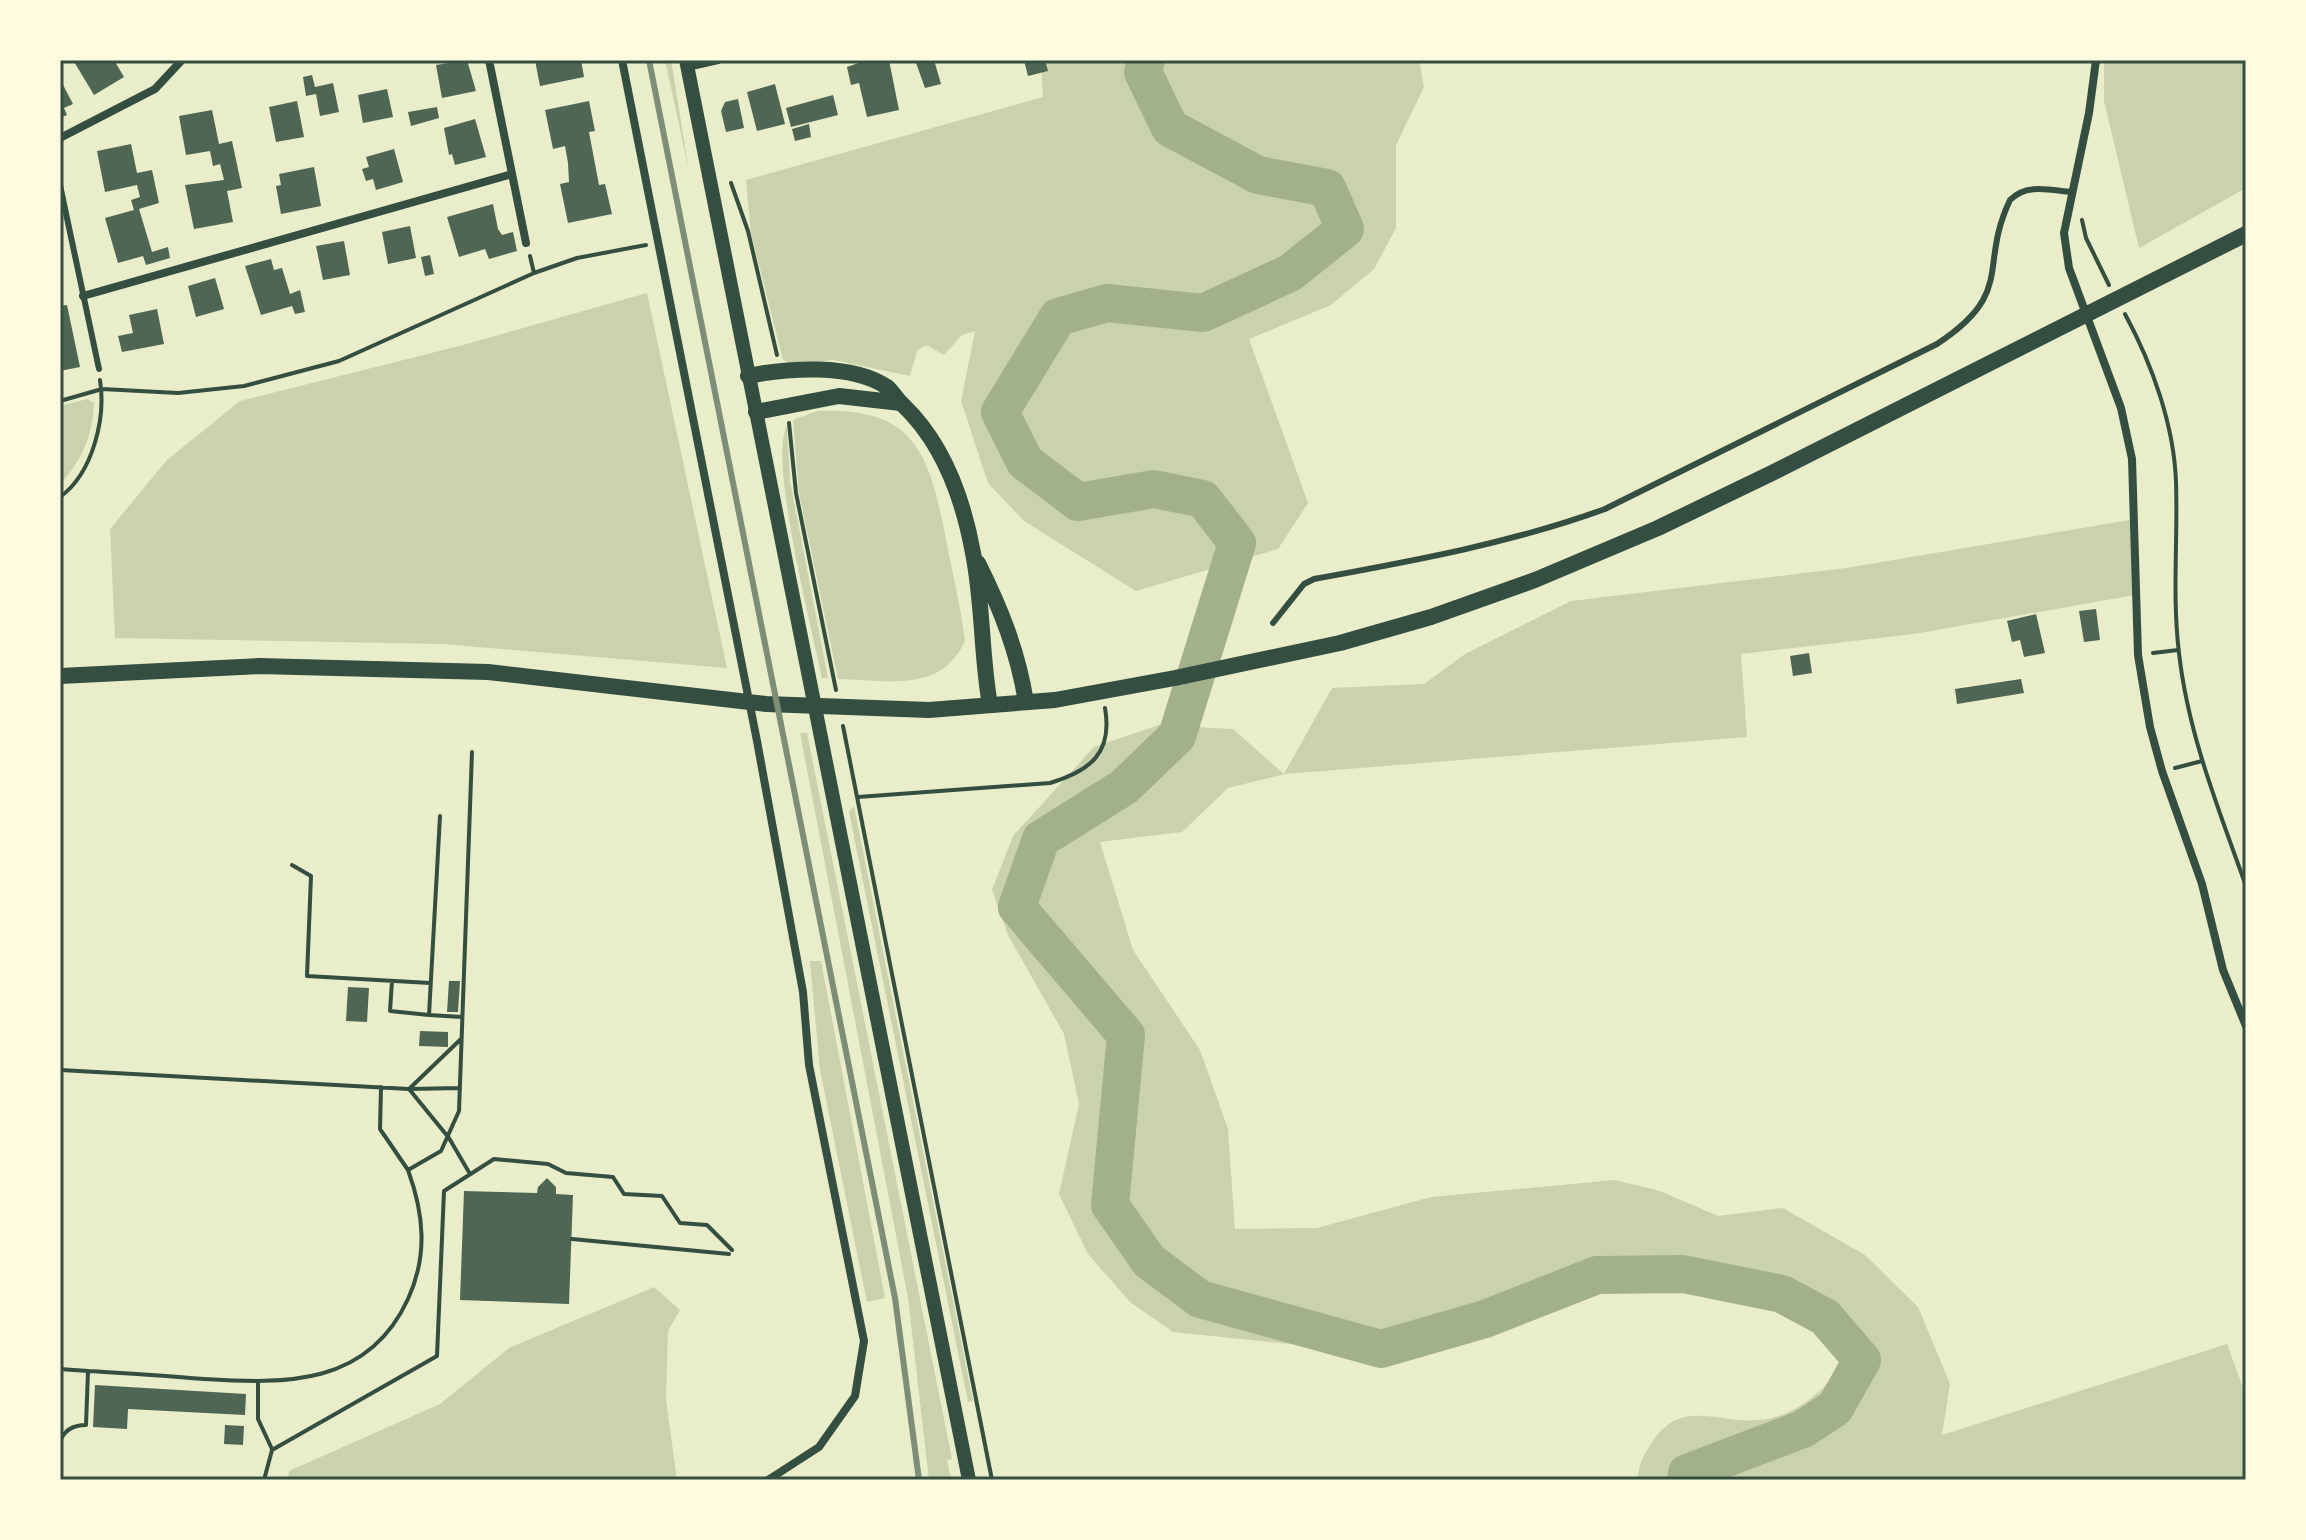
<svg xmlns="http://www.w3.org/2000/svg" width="2306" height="1540" font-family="'IBM Plex Sans',sans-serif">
<rect width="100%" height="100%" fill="#e9edc9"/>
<!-- green -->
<path fill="#cad2ad" d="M665 60H671L689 171Z
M1041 60H1419L1424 87 1396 145V228L1374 269 1331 305 1249 339 1308 503 1278 549 1136 591 1024 521 988 483 961 401 975 331 962 335 944 355 926 345 917 351 910 376 834 360 793 364 783 360 751 233 746 180 1043 97Z
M2104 60H2246V188L2139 248 2104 101Z
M647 293 727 668 443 644 115 638 110 529 167 460 240 401 463 345Z
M87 399 94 403C93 434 82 461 60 484V406Z
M817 411C919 406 930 458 947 544 953 576 961 608 965 641 941 694 887 680 838 679L799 493 793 420Z
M787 426 790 481 828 678H822C813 632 768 460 787 426Z
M2136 519 2135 595 1914 634 1741 654 1747 737 1285 774 1228 788 1182 832 1100 842 1133 950 1200 1050 1228 1129 1235 1229 1317 1228 1431 1197 1615 1180 1660 1191 1718 1216 1783 1208 1865 1255 1918 1307 1950 1384 1942 1435 2227 1344 2246 1396V1480H1638C1638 1463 1644 1455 1653 1441 1682 1398 1718 1424 1759 1420 1795 1417 1823 1391 1844 1365L1824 1317 1782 1294 1683 1274 1597 1276 1485 1319 1381 1349H1339L1173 1332 1130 1302 1088 1254 1059 1194 1079 1104 1064 1034 1008 935 992 890 1013 836 1094 747 1159 725 1233 729 1284 774 1332 688 1424 684 1465 654 1571 601 1846 568Z
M800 733H807L952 1459 947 1460 951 1480H929L908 1298Z
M854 806 973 1401 968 1402 849 812Z
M810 961H821L885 1298 867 1302 820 1070Z
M654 1287 680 1310 668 1331 666 1400 677 1480H288L289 1471 440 1404 509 1348Z"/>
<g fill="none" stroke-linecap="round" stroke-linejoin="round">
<!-- river -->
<path stroke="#a3b18a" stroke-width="38" d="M1146 60 1143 72 1170 128 1258 175 1327 188 1345 229 1290 273 1203 313 1107 303 1058 317 1000 412 1025 462 1078 502 1154 489 1203 499 1237 543 1177 736 1124 787 1041 839 1017 907 1126 1035 1110 1205 1149 1261 1200 1299 1381 1349 1485 1319 1597 1275 1683 1274 1782 1294 1825 1317 1862 1360 1835 1408 1803 1429 1687 1473 1686 1480"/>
</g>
<!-- building -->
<path fill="#4f6655" d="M73 60H114L124 77 94 95Z
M467 60 476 91 442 98 436 65Z
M535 60H581L584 77 540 86Z
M867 60H889L899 110 867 117 859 83 851 85 847 67Z
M915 60H934L941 84 925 88Z
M1024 60H1045L1048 71 1028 76Z
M312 75 315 87 333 83 339 112 320 116 316 94 306 96 303 77Z
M60 79 73 104 64 108 67 115 60 118Z
M775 84 785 124 757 131 747 92Z
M387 89 393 117 363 123 358 95Z
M833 95 838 115 791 127 786 108Z
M738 99 744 128 726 132 721 111 725 102Z
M297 101 304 137 276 142 269 107Z
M589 101 595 131 589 132 599 185 605 184 612 214 568 223 560 184 569 182 568 163 565 146 553 149 545 110Z
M437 107 439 118 411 126 408 112Z
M212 110 219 144 232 141 242 188 227 191 233 222 194 229 185 185 224 180 220 164 213 166 210 151 186 155 179 116Z
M475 119 486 157 455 165 452 154 449 155 444 128Z
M809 124 811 137 795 141 792 129Z
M131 144 137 173 152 170 159 203 139 209 152 252 168 247 170 258 146 265 143 256 118 263 105 218 134 210 131 200 140 197 137 185 105 192 97 151Z
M394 149 403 182 376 190 373 179 366 181 362 169 369 167 366 157Z
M314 167 321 206 281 214 276 186 281 185 279 174Z
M493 204 498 229 502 235 513 232 517 251 489 259 485 249 459 257 447 217Z
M410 226 416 258 388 264 382 232Z
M344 241 350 275 323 280 316 246Z
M430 255 434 274 425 276 421 257Z
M271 259 274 270 282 268 290 294 300 290 305 312 295 314 292 306 261 315 245 266Z
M215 278 224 309 196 317 188 286Z
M67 305 80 367 60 371V306Z
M157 309 164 344 122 352 118 336 133 333 129 315Z
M2096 609 2100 640 2084 642 2079 611Z
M2036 614 2045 653 2024 657 2020 640 2012 642 2007 621Z
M1809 653 1812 673 1793 676 1790 656Z
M2021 679 2024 693 1957 704 1955 689Z
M449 981H460L458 1012H447Z
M348 987 369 988 367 1022 346 1021Z
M420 1031 448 1032V1047L419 1046Z
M547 1178 556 1187V1194L573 1195 569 1304 460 1300 464 1191 537 1193 538 1187Z
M95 1385 246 1394 245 1415 128 1409 127 1429 93 1427Z
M225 1425 244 1426 243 1445 224 1444Z"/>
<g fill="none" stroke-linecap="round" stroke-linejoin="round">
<!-- path -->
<path stroke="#344e41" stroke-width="4" d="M731 183 748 231 777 355
M2082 220 2086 238 2109 285
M530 256 534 273
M2125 314C2152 364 2174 425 2176 482 2178 539 2172 596 2179 653 2188 734 2219 810 2246 886
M60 401 102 389 178 393 244 386 339 361 534 273 577 258 646 245
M789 423 796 493 836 690
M60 497C93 473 106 418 100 380
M2153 653 2178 650
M843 726 992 1480
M2175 768 2202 761
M858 797 1050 783C1090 771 1113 753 1105 708
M440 816 429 1015 462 1017
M292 865 311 876 307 976 430 983
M2246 935V957
M392 981 390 1011 429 1015
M60 1070 409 1089 461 1039
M381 1087 380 1129 408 1170
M460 1088 409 1089 449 1138 470 1174
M572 1239 729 1254
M60 1369 88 1371
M258 1382V1419L272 1449
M60 1442C64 1430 74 1425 86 1425L88 1371C127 1373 165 1376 204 1379 286 1384 368 1386 408 1299 428 1255 424 1214 408 1170L441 1151 459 1111 472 752
M264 1480 272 1450 437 1356 444 1191 494 1159 548 1164 566 1173 613 1177 624 1194 662 1196 680 1223 707 1225 732 1250"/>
<!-- service -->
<path stroke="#344e41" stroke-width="6" d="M60 185 99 369
M1273 623 1304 584 1314 579C1412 561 1512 543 1605 509L1937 344C2016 292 1978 267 2010 200 2026 183 2050 190 2071 192"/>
<!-- minor -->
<path stroke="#344e41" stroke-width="8" d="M489 60 526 243
M622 60 757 741 803 992 809 1065 864 1341 855 1396 819 1447 768 1480
M2096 60 2089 113 2064 233 2069 268 2121 408 2132 459 2138 655 2150 727 2162 771 2202 884 2223 970 2246 1026
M687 67 718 60
M60 138 155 89 182 60
M83 296 512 174"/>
<!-- tertiary -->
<path stroke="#344e41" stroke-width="14" d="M686 60 969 1480"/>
<!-- secondary -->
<path stroke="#344e41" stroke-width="16" d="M748 376C788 368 851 363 887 387 893 392 897 400 903 405 944 444 963 498 973 553 983 602 981 655 990 705
M756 412 839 396 901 403
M978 563C1001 609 1018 652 1026 702
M60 676 259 666 488 672 766 704 929 710 1055 700 1175 678 1340 643 1431 617 1535 580 1658 528 1772 473 2246 234"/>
<!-- rail -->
<path stroke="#7c8e77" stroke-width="6" d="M649 60 895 1298 919 1480"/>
</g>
<!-- border -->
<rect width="2306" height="1540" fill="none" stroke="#fefae0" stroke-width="124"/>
<rect x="62" y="62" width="2182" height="1416" fill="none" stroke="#344e41" stroke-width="3"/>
</svg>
